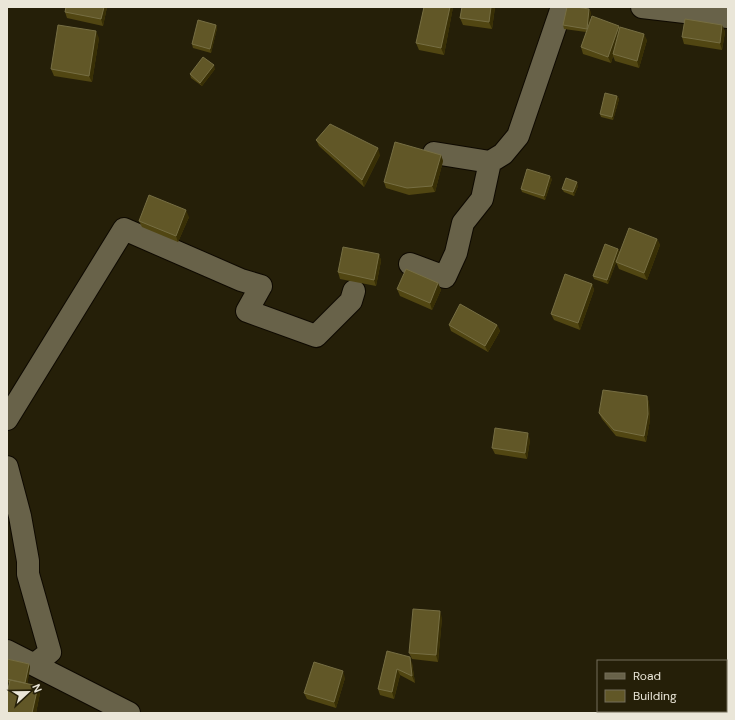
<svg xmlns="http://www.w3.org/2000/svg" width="735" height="720" font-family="'DM Sans',sans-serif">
<rect width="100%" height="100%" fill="#251f08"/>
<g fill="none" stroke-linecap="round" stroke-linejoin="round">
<!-- minor casing -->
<g stroke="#0e0900" stroke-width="24">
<path id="minor" d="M642 7 728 17
M434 153 490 162
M410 264 445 277 456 253 463 223 482 199 490 162 503 154 518 136 562 7
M7 419 124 229 241 280 261 286 247 311 316 336 351 301 354 291
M7 467 20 516 28 561V574L50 652 35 664
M7 651 129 713"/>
</g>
<!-- minor -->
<use href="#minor" stroke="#686249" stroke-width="22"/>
</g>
<!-- wall -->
<path fill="#514612" d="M66 7H107L103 26 67 18 65 12Z
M424 7H453L444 55 419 50 416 43Z
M462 7H495L492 29 463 25 460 18Z
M591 12 589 23 619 26 620 28 647 40 639 68 615 61 613 56 611 63 583 54 581 47 586 32 564 29 563 25Z
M216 25 217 28 211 53 193 48 192 44Z
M722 25 725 32 722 50 684 44 682 37Z
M99 38 92 82 54 76 51 69Z
M215 69 202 86 191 78 190 74Z
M617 96 619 99 613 120 601 117 600 114Z
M316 140 380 155 364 187 319 146Z
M441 155 443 161 435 192 409 195 386 188 384 182Z
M552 179 545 200 522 192 521 189Z
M578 186 574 196 564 192 562 189Z
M189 217 178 242 142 227 139 221Z
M657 239 660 245 647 280 619 269 616 262Z
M618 249 620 252 608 284 594 279 593 276Z
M379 254 381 261 376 286 340 279 338 272Z
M438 283 441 290 432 310 400 296 397 289Z
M592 284 594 290 580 330 554 320 551 314Z
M449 325H497L500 331 488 352 451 331Z
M647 396 649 403 650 420 646 442 616 436 602 419 599 413Z
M530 440 527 459 495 454 492 448Z
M442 618 438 662 412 659 409 653Z
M387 651 412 663 415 683 400 675 394 699 380 695 378 689Z
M7 659 29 664 30 667 27 684 38 686 40 693 36 713H7L9 683 7 682Z
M345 678 336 708 307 699 304 693Z"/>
<!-- shaded-wall -->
<path fill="#382f05" d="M104 7H107L103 26 101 19Z
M450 7H453L444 55 441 48Z
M491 7H495L492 29 489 22Z
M589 9 591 12 588 32 587 29Z
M216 25 217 28 211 53 210 49Z
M722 25 725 32 722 50 720 43Z
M619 26 621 32 613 54V56L611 63 608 57Z
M96 31 99 38 92 82 89 76Z
M644 34 647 40 639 68 637 61Z
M214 65 215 69 202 86 200 83Z
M617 96 619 99 613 120 612 117Z
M378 148 380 155 364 187 362 180Z
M441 155 443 161 435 192 432 186Z
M550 176 552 179 545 200 544 196Z
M577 182 578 186 574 196 573 192Z
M186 210 189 217 178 242 176 236Z
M657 239 660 245 647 280 644 273Z
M618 249 620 252 608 284 607 280Z
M379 254 381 261 376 286 374 280Z
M438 283 441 290 432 310 430 303Z
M592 284 594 290 580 330 578 323Z
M497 325 500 331 488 352 485 346Z
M647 396 649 403 650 420 646 442 644 436Z
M528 433 530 440 527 459 525 453Z
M440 611 442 618 438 662 436 655Z
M410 657 412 663 415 683 412 676Z
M29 664 30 667 27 686 25 683Z
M397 669 400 675 394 699 392 692Z
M343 671 345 678 336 708 334 702Z
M38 686 40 693 36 713H32Z"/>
<!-- building -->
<path fill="#615727" stroke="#766e43" d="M66 7H104L101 19 65 12Z
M424 7H450L441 48 416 43Z
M462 7H491L489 22 460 18Z
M567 7H576L589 9 587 29 563 25Z
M592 16 619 26 608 57 581 47Z
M685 19 722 25 720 43 682 37Z
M198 20 216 25 210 49 192 44Z
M58 25 96 31 89 76 51 69Z
M620 27 644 34 637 61 613 54Z
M203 57 214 65 200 83 190 74Z
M605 93 617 96 612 117 600 114Z
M330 124 378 148 362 180 316 140Z
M395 142 441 155 432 186 407 188 384 182Z
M527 169 550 176 544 196 521 189Z
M566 178 577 182 573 192 562 189Z
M149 195 186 210 176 236 139 221Z
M629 228 657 239 644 273 616 262Z
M605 244 618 249 607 280 593 276Z
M343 247 379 254 374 280 338 272Z
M406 269 438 283 430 303 397 289Z
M565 274 592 284 578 323 551 314Z
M460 304 497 325 485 346 449 325Z
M603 390 647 396 648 414 644 436 614 430 599 413Z
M495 428 528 433 525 453 492 448Z
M413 609 440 611 436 655 409 653Z
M387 651 410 657 412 676 397 669 392 692 378 689Z
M7 659 29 664 25 683 7 679Z
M314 662 343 671 334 702 304 693Z
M10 680 38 686 32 713H7V694Z"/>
<!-- border -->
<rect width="735" height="720" fill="none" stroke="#eae6d8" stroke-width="16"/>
<!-- legend -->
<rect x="597" y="660" width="130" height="52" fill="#251f08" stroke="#746f5b"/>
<rect x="605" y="673" width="20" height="6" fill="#686249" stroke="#746f5b"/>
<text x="633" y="680" font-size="12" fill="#eae6d8">Road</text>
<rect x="605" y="690" width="20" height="12" fill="#615727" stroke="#746f5b"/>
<text x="633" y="700" font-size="12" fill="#eae6d8">Building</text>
<!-- north arrow -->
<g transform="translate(28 692) rotate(68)" stroke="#251f08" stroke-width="3" paint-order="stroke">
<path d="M0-3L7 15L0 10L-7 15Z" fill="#eae6d8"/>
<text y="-6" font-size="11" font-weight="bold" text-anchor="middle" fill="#eae6d8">N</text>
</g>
</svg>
